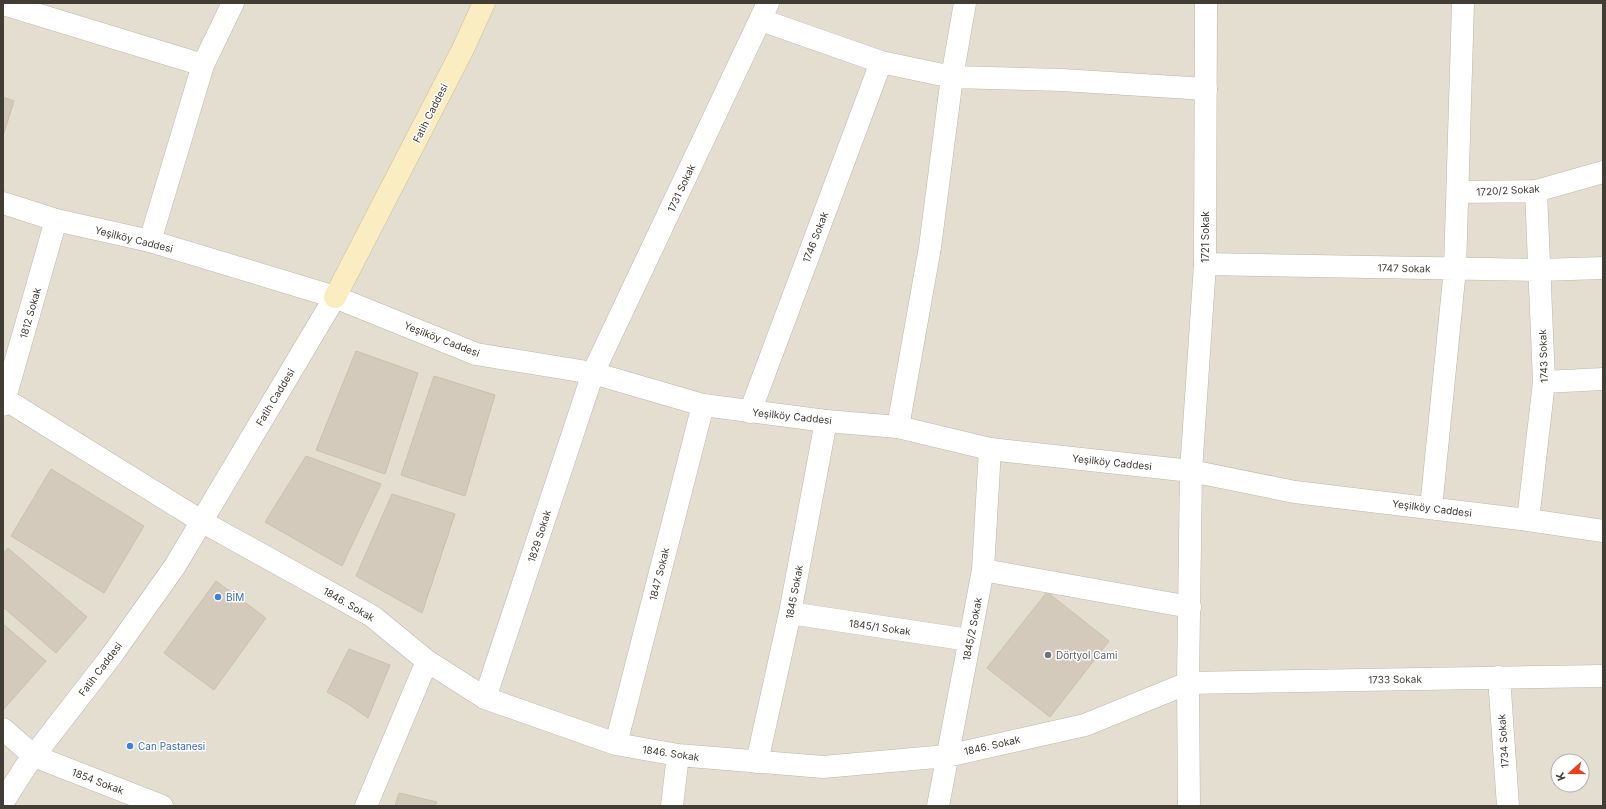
<svg xmlns="http://www.w3.org/2000/svg" width="1606" height="809" font-family="Inter,sans-serif">
<rect width="100%" height="100%" fill="#f0ece3"/>
<!-- residential -->
<path fill="#e4ded1" fill-rule="evenodd" d="M3 3H1603V806H3ZM1558 761H1582V785H1558Z"/>
<!-- building -->
<path fill="#d4cabc" stroke="#cbbfad" d="M3 97 14 101 3 136Z
M356 351 418 373 385 474 316 450Z
M434 376 495 395 465 496 401 475Z
M306 456 381 484 342 566 265 522Z
M51 469 144 526 104 593 11 536Z
M392 494 455 514 422 613 356 576Z
M8 548 87 617 56 653 3 607V554Z
M216 581 266 618 214 690 164 653Z
M1047 592 1109 641 1050 717 987 668Z
M3 624 46 661 3 710Z
M349 649 390 665 368 718 348 704 327 692Z
M399 793 437 802 435 806H395Z"/>
<g fill="none" stroke-linecap="round" stroke-linejoin="round">
<!-- minor casing -->
<g stroke="#beb6a9" stroke-width="23">
<path id="minor" d="M3 4 203 65
M761 20 881 62 952 77 1062 80 1206 89
M1458 192 1536 191 1603 172
M150 241 203 65 233 3
M1205 264 1539 270 1603 268
M1544 382 1603 379
M3 398 201 521 372 616 427 661 485 698 616 744 678 755 823 767 947 756 1085 725 1188 683 1603 676
M3 405 56 220
M750 412 881 62
M898 427 930 247 952 77 965 3
M1431 508 1455 269 1463 3
M1528 520 1544 382 1536 191
M983 570 1190 607
M790 613 969 640
M1499 677 1508 806
M485 698 593 373 768 3
M3 729 34 756 162 806
M616 744 703 405
M757 762 790 613 826 421
M366 806 427 661
M672 806 678 755
M938 806 983 570 990 449"/>
</g>
<!-- tertiary casing -->
<g stroke="#beb6a9" stroke-width="23">
<path id="tertiary" d="M3 203 56 220 150 241 335 297 476 354 593 373 703 405 826 421 898 427 990 449 1191 471 1295 492 1528 520 1603 531
M3 802 26 766 112 655 175 566 335 297
M1189 806 1188 683 1191 471 1205 264 1206 3"/>
</g>
<!-- secondary casing -->
<g stroke="#cdbf95" stroke-width="23">
<path id="secondary" d="M335 297 463 49 484 3"/>
</g>
<!-- minor -->
<use href="#minor" stroke="#fff" stroke-width="22"/>
<!-- tertiary -->
<use href="#tertiary" stroke="#fff" stroke-width="22"/>
<!-- secondary -->
<use href="#secondary" stroke="#faedc2" stroke-width="22"/>
</g>
<!-- markers -->
<g fill="#3f7fe0" stroke="#fff" stroke-width="1.5">
<circle cx="218" cy="597" r="4"/>
<circle cx="130" cy="746" r="4"/>
</g>
<circle fill="#6b7280" stroke="#fff" stroke-width="1.5" cx="1048" cy="655" r="4"/>
<g text-anchor="middle" dominant-baseline="central" stroke-width="3" stroke-linejoin="round" paint-order="stroke">
<!-- street labels -->
<g font-size="10" fill="#413c34" stroke="#fff">
<text transform="translate(430 113) rotate(-63)">Fatih Caddesi</text>
<text transform="translate(681 188) rotate(-65)">1731 Sokak</text>
<text transform="translate(1508 190) rotate(-3)">1720/2 Sokak</text>
<text transform="translate(815 237) rotate(-69)">1746 Sokak</text>
<text transform="translate(1205 237) rotate(-90)">1721 Sokak</text>
<text transform="translate(134 239) rotate(14)">Yeşilköy Caddesi</text>
<text transform="translate(1404 268) rotate(1)">1747 Sokak</text>
<text transform="translate(30 313) rotate(-74)">1812 Sokak</text>
<text transform="translate(442 339) rotate(21)">Yeşilköy Caddesi</text>
<text transform="translate(1543 356) rotate(-92)">1743 Sokak</text>
<text transform="translate(275 397) rotate(-59)">Fatih Caddesi</text>
<text transform="translate(792 416) rotate(6)">Yeşilköy Caddesi</text>
<text transform="translate(1112 462) rotate(6)">Yeşilköy Caddesi</text>
<text transform="translate(1432 508) rotate(7)">Yeşilköy Caddesi</text>
<text transform="translate(539 536) rotate(-72)">1829 Sokak</text>
<text transform="translate(659 574) rotate(-76)">1847 Sokak</text>
<text transform="translate(794 592) rotate(-79)">1845 Sokak</text>
<text transform="translate(349 604) rotate(30)">1846. Sokak</text>
<text transform="translate(880 627) rotate(8)">1845/1 Sokak</text>
<text transform="translate(972 629) rotate(-79)">1845/2 Sokak</text>
<text transform="translate(100 669) rotate(-53)">Fatih Caddesi</text>
<text transform="translate(1395 679) rotate(-1)">1733 Sokak</text>
<text transform="translate(1503 741) rotate(-94)">1734 Sokak</text>
<text transform="translate(992 745) rotate(-13)">1846. Sokak</text>
<text transform="translate(671 753) rotate(8)">1846. Sokak</text>
<text transform="translate(98 781) rotate(21)">1854 Sokak</text>
</g>
<!-- shop labels -->
<g font-size="10" fill="#366cbe" stroke="#fff" text-anchor="start">
<text x="226" y="597">BİM</text>
<text x="138" y="746">Can Pastanesi</text>
</g>
<!-- worship labels -->
<g font-size="10" fill="#5b616d" stroke="#fff" text-anchor="start">
<text x="1056" y="655">Dörtyol Cami</text>
</g>
</g>
<!-- border -->
<rect width="1606" height="809" fill="none" stroke="#413c34" stroke-width="8"/>
<!-- north arrow -->
<g transform="translate(1570 773) rotate(249)"><circle r="19" fill="#ffffff" stroke="#b3b1ae"/>
<path d="M0-3L7 15L0 10L-7 15Z" fill="#eb3e1f"/>
<text y="-6" font-size="11" font-weight="bold" text-anchor="middle" fill="#413c34">K</text>
</g>
</svg>
